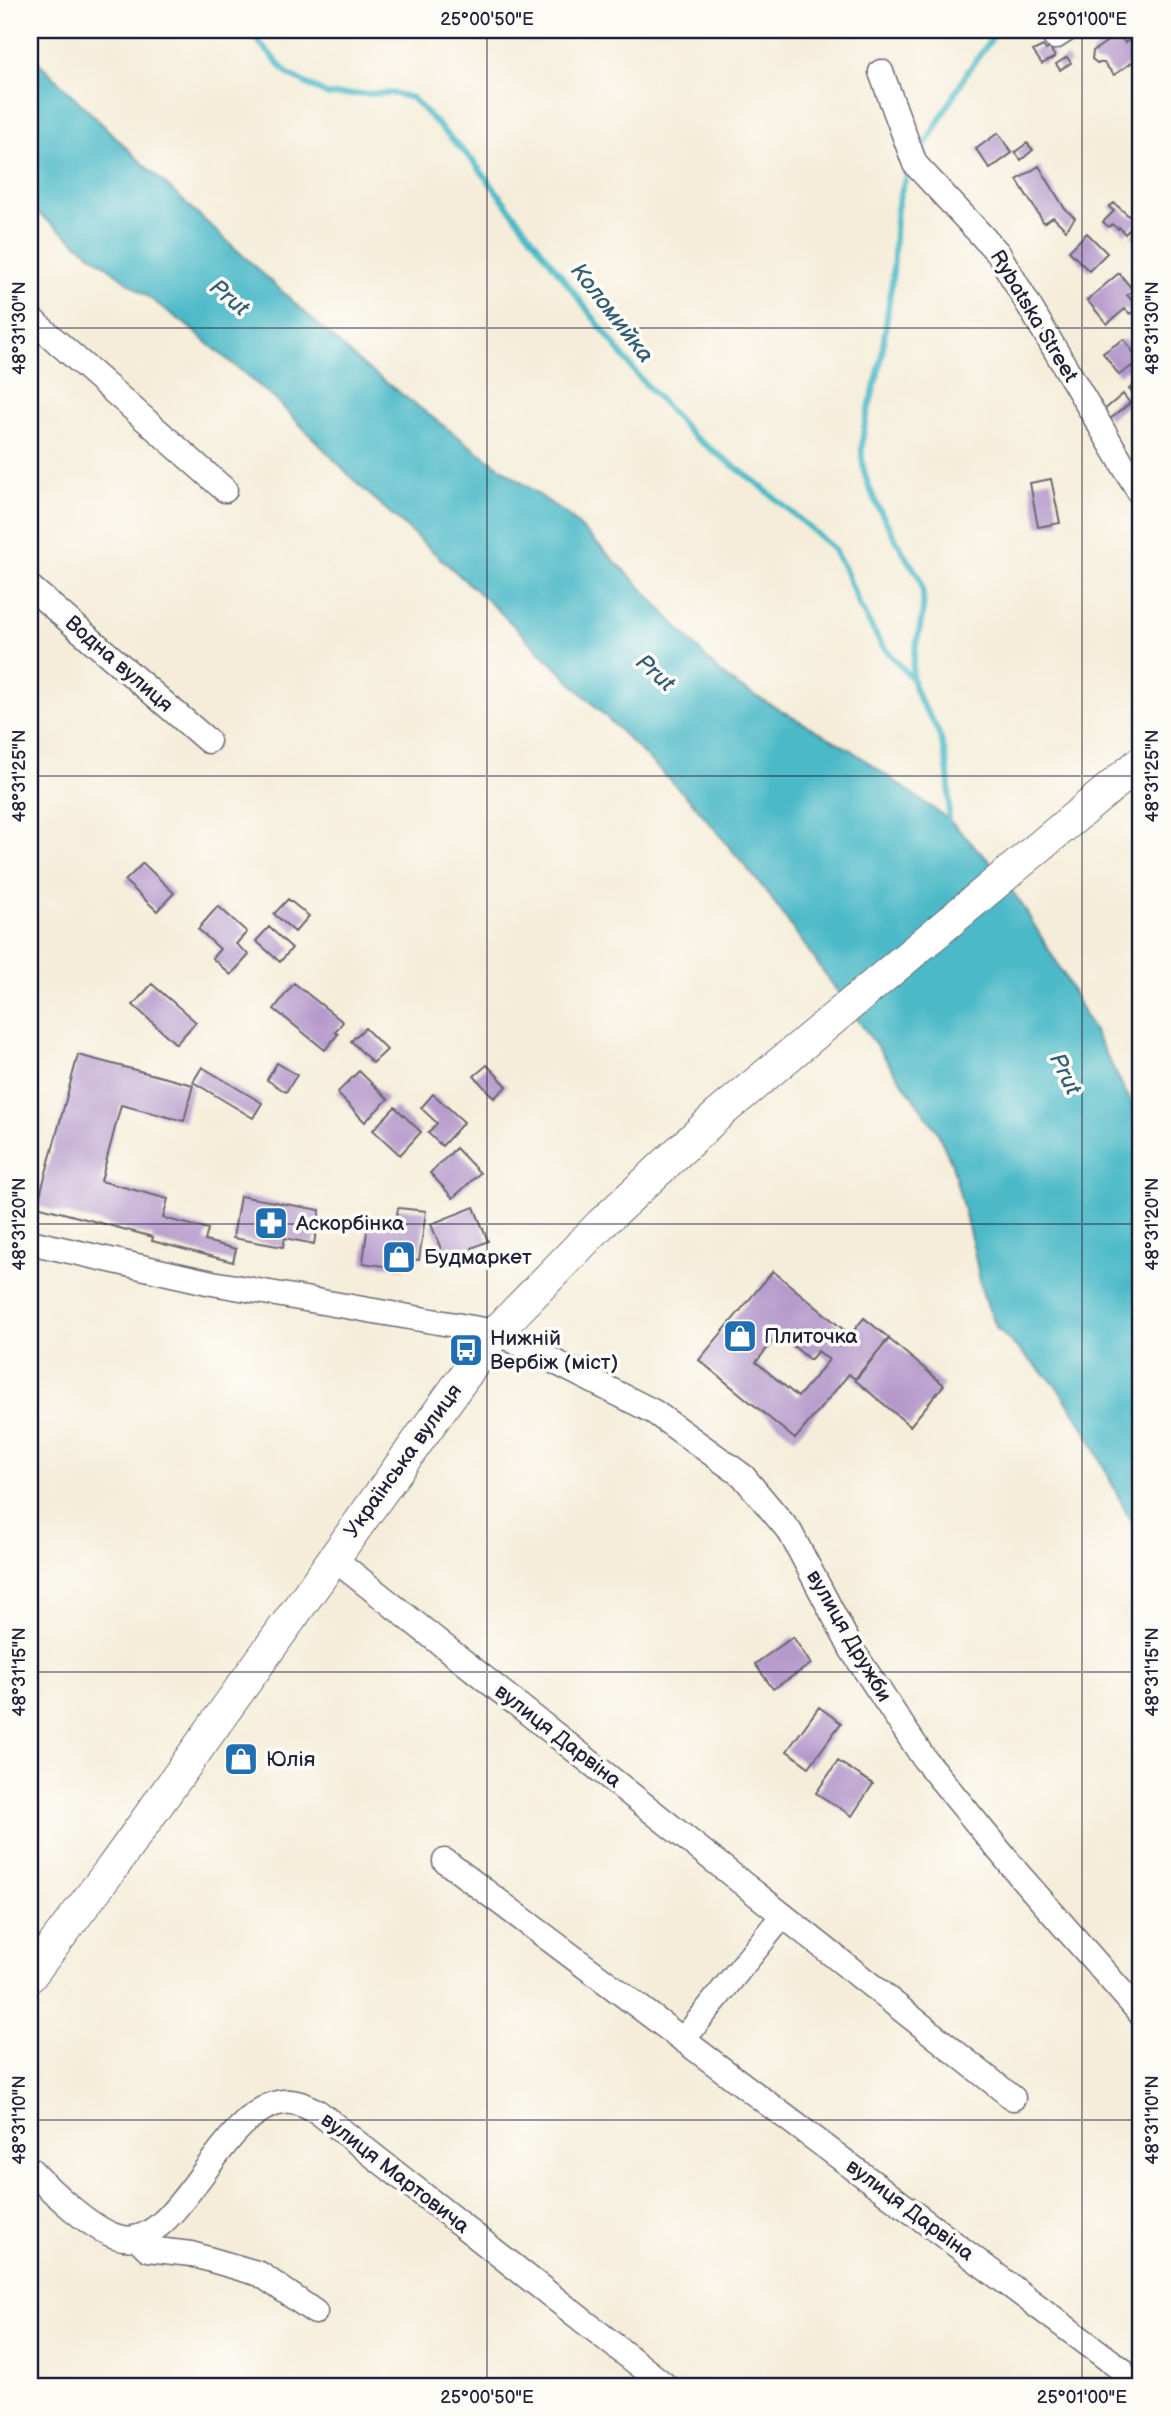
<svg xmlns="http://www.w3.org/2000/svg" width="1171" height="2416" font-family="'Balsamiq Sans',sans-serif">
<rect width="100%" height="100%" fill="#fdfcf7"/>
<filter id="ink" filterUnits="userSpaceOnUse"><feTurbulence type="fractalNoise" baseFrequency=".0143" numOctaves="2"/><feDisplacementMap in="SourceGraphic" scale="14" xChannelSelector="R" yChannelSelector="G"/><feConvolveMatrix kernelMatrix="1 2 1 2 8 2 1 2 1" color-interpolation-filters="sRGB"/></filter>
<filter id="wash" filterUnits="userSpaceOnUse"><feTurbulence type="fractalNoise" baseFrequency=".00686" numOctaves="4" result="noise"/><feDisplacementMap in="SourceGraphic" scale="28" xChannelSelector="R" yChannelSelector="G"/><feGaussianBlur stdDeviation="1.57" result="paint"/><feColorMatrix in="noise" values="0 0 0 0 0 0 0 0 0 0 0 0 0 0 0 0 0 1.4 0 .05"/><feComposite in="paint" operator="in"/></filter>
<g filter="url(#wash)">
<rect width="100%" height="100%" fill="#f5edd9"/>
<!-- water -->
<path fill="#4cb9c7" stroke="#376e81" stroke-width="2" d="M30 54 141 162 359 362 469 445 570 517 632 578 719 672 738 686 851 750 949 820 990 862 1021 903 1065 977 1141 1121V1542L1085 1429 1055 1384 997 1329 982 1292 974 1250 952 1164 937 1131 766 891 694 804 501 613 359 485 276 400 185 324 118 275 30 207Z"/>
<g fill="none" stroke-linecap="round" stroke-linejoin="round">
<!-- stream -->
<path stroke="#4cb9c7" stroke-width="6" d="M248 30 288 74 328 95 392 93 412 98 474 162 639 377 693 436 757 483 832 547 846 572 860 607 881 644 913 680
M919 155 968 71 998 30
M912 168C890 199 897 245 892 281 888 307 885 334 881 360 875 392 860 425 862 458 864 490 892 531 907 559 911 565 916 571 919 577 933 612 908 650 913 681 916 700 929 712 937 729 949 757 952 797 947 828"/>
</g>
<g id="blocks">
<!-- building -->
<path fill="#b599cb" fill-rule="evenodd" d="M1118 34 1125 43 1129 40 1135 46 1141 56 1114 75 1104 63H1097L1092 59 1093 51Z
M1043 46 1046 50 1050 48 1055 57 1042 64 1033 51Z
M1067 57 1071 63 1060 70 1056 64Z
M998 133 1012 153 990 169 976 149Z
M1027 143 1033 150 1021 160 1015 152Z
M1039 166 1065 209 1075 218 1066 230 1053 217 1044 223 1017 180Z
M1114 203 1130 217 1132 216 1138 221 1125 234 1119 227 1118 229 1112 224 1109 227 1103 222 1114 211 1109 207Z
M1141 225V241L1139 243 1131 236Z
M1087 233 1107 253 1089 271 1069 251Z
M1119 273 1133 290 1127 295 1138 307 1130 314 1125 309 1107 324 1087 300Z
M1124 339 1139 361 1119 375 1103 353Z
M1141 378V403L1129 389Z
M1123 394 1130 403 1110 419 1103 411Z
M1051 479 1060 523 1038 527 1030 483Z
M143 863 174 893 157 911 125 881Z
M288 899 309 916 295 932 274 914Z
M218 906 247 932 236 944 249 955 231 975 212 958 220 949 198 929Z
M269 927 292 948 280 962 256 941Z
M294 983 343 1022 335 1032 338 1034 325 1050 274 1009Z
M152 984 196 1022 176 1044 133 1005Z
M365 1028 387 1050 373 1063 351 1041Z
M78 1055 193 1085 184 1121 121 1105 101 1181 168 1199 163 1218 208 1229 205 1241 236 1249 233 1262 152 1241 153 1237 37 1206Z
M277 1063 297 1075 286 1092 267 1080Z
M487 1065 507 1086 494 1098 474 1076Z
M202 1067 262 1103 253 1118 193 1082Z
M359 1071 388 1099 365 1122 337 1093Z
M433 1094 464 1122 442 1146 428 1133 437 1123 421 1108Z
M395 1107 421 1132 400 1155 373 1130Z
M456 1148 480 1173 453 1198 430 1173Z
M240 1196 320 1210 314 1244 285 1238 283 1247 233 1238Z
M474 1207 488 1241 472 1248 474 1253 447 1264 431 1224Z
M398 1208 426 1211 419 1260 407 1258 405 1269 363 1263 367 1231 380 1219 396 1221Z
M773 1271 850 1335 864 1318 889 1338 855 1379 849 1374 795 1439 699 1360ZM779 1334 810 1360 818 1351 829 1360 798 1397 756 1362Z
M889 1339 944 1385 910 1426 855 1380Z
M793 1637 811 1664 773 1689 755 1664Z
M819 1707 841 1723 809 1767 787 1751Z
M838 1761 873 1784 852 1816 816 1793Z"/>
</g>
</g>
<g filter="url(#ink)">
<use href="#blocks" fill-opacity="0" stroke="#6c6972" stroke-width="2"/>
<g fill="none" stroke-linecap="round" stroke-linejoin="round">
<!-- minor casing -->
<g stroke="#6c6972" stroke-width="27">
<path id="minor" d="M1055 37 1066 30
M881 72 915 164 998 253 1141 495
M30 318 225 490
M30 587 208 741
M30 1242 212 1283 496 1332 654 1412 743 1476 790 1532 852 1650 925 1760 1020 1876 1141 2014
M333 1558 1013 2098
M445 1861 1121 2369 1127 2382 1126 2386
M683 2040 783 1915
M30 2169C50 2190 95 2234 123 2238 179 2248 221 2109 283 2102 296 2100 308 2107 318 2112L666 2386
M138 2239 148 2249 191 2254 260 2274 315 2312"/>
</g>
<!-- major casing -->
<g stroke="#6c6972" stroke-width="34">
<path id="major" d="M30 1976 112 1868 496 1332 600 1225 719 1114 1141 762"/>
</g>
<!-- minor -->
<use href="#minor" stroke="#fff" stroke-width="24"/>
<!-- major -->
<use href="#major" stroke="#fff" stroke-width="32"/>
</g>
</g>
<!-- ticks -->
<path fill="none" stroke="#22223b" stroke-width="2" stroke-opacity="0.45" d="M487 30V2386M1082 30V2386M30 328H1141M30 776H1141M30 1224H1141M30 1672H1141M30 2120H1141"/>
<!-- icons -->
<defs>
<g id="pharmacy-square" transform="scale(1.75)"><rect x="-9" y="-9" width="18" height="18" rx="4" fill="#1f6fb2" stroke="#fdfcf7"/><path d="M-2-6h4v4h4v4h-4v4h-4v-4h-4v-4h4Z" fill="#fff"/></g>
<g id="shop-square" transform="scale(1.75)"><rect x="-9" y="-9" width="18" height="18" rx="4" fill="#1f6fb2" stroke="#fdfcf7"/><path d="M-5-2.5h2.3a2.7 3.5 0 0 1 5.4 0H5L5.5 6h-11ZM-1.5-2.5h3a1.5 2.3 0 0 0-3 0Z" fill="#fff"/></g>
<g id="bus-square" transform="scale(1.75)"><rect x="-9" y="-9" width="18" height="18" rx="4" fill="#1f6fb2" stroke="#fdfcf7"/><path d="M-5-6H5V4H4V6H2V4H-2V6H-4V4H-5ZM-3.5-4V0h7V-4ZM-3.5 1.2v1.5H-2V1.2ZM2 1.2v1.5H3.5V1.2Z" fill="#fff"/></g>
</defs>
<g fill-rule="evenodd">
<use href="#pharmacy-square" x="271" y="1223"/>
<use href="#shop-square" x="399" y="1257"/>
<use href="#shop-square" x="740" y="1336"/>
<use href="#bus-square" x="466" y="1350"/>
<use href="#shop-square" x="241" y="1759"/>
</g>
<g text-anchor="middle" dominant-baseline="central" stroke-width="7" stroke-linejoin="round" paint-order="stroke">
<!-- street labels -->
<g font-size="21" fill="#22223b" stroke="#fdfcf7">
<text transform="translate(1034 316) rotate(59)">Rybatska Street</text>
<text transform="translate(119 664) rotate(41)">Водна вулиця</text>
<text transform="translate(403 1461) rotate(-54)">Українська вулиця</text>
<text transform="translate(849 1636) rotate(60)">вулиця Дружби</text>
<text transform="translate(558 1736) rotate(38)">вулиця Дарвіна</text>
<text transform="translate(395 2173) rotate(38)">вулиця Мартовича</text>
<text transform="translate(910 2210) rotate(37)">вулиця Дарвіна</text>
</g>
<!-- poi labels -->
<g font-size="21" fill="#22223b" stroke="#fdfcf7" text-anchor="start">
<text x="296" y="1223">Аскорбінка</text>
<text x="424" y="1257">Будмаркет</text>
<text x="764" y="1336">Плиточка</text>
<text x="490" y="1338">Нижній<tspan x="490" dy="24">Вербіж (міст)</tspan></text>
<text x="266" y="1759">Юлія</text>
</g>
<!-- water labels -->
<g font-size="23" font-style="italic" fill="#335e73" stroke="#fdfcf7">
<text transform="translate(229 298) rotate(40)">Prut</text>
<text transform="translate(612 313) rotate(52)">Коломийка</text>
<text transform="translate(655 673) rotate(42)">Prut</text>
<text transform="translate(1065 1074) rotate(64)">Prut</text>
</g>
</g>
<!-- margin -->
<rect width="1171" height="2416" fill="none" stroke="#fdfcf7" stroke-width="77"/>
<rect x="38" y="38" width="1094" height="2340" fill="none" stroke="#22223b" stroke-width="2.5"/>
<g font-size="18" text-anchor="middle" fill="#22223b">
<text x="487" y="25">25°00'50"E</text>
<text x="1082" y="25">25°01'00"E</text>
<text transform="translate(19 328) rotate(-90)" y="6">48°31'30"N</text>
<text transform="translate(1152 328) rotate(-90)" y="6">48°31'30"N</text>
<text transform="translate(19 776) rotate(-90)" y="6">48°31'25"N</text>
<text transform="translate(1152 776) rotate(-90)" y="6">48°31'25"N</text>
<text transform="translate(19 1224) rotate(-90)" y="6">48°31'20"N</text>
<text transform="translate(1152 1224) rotate(-90)" y="6">48°31'20"N</text>
<text transform="translate(19 1672) rotate(-90)" y="6">48°31'15"N</text>
<text transform="translate(1152 1672) rotate(-90)" y="6">48°31'15"N</text>
<text transform="translate(19 2120) rotate(-90)" y="6">48°31'10"N</text>
<text transform="translate(1152 2120) rotate(-90)" y="6">48°31'10"N</text>
<text x="487" y="2403">25°00'50"E</text>
<text x="1082" y="2403">25°01'00"E</text>
</g>
</svg>
